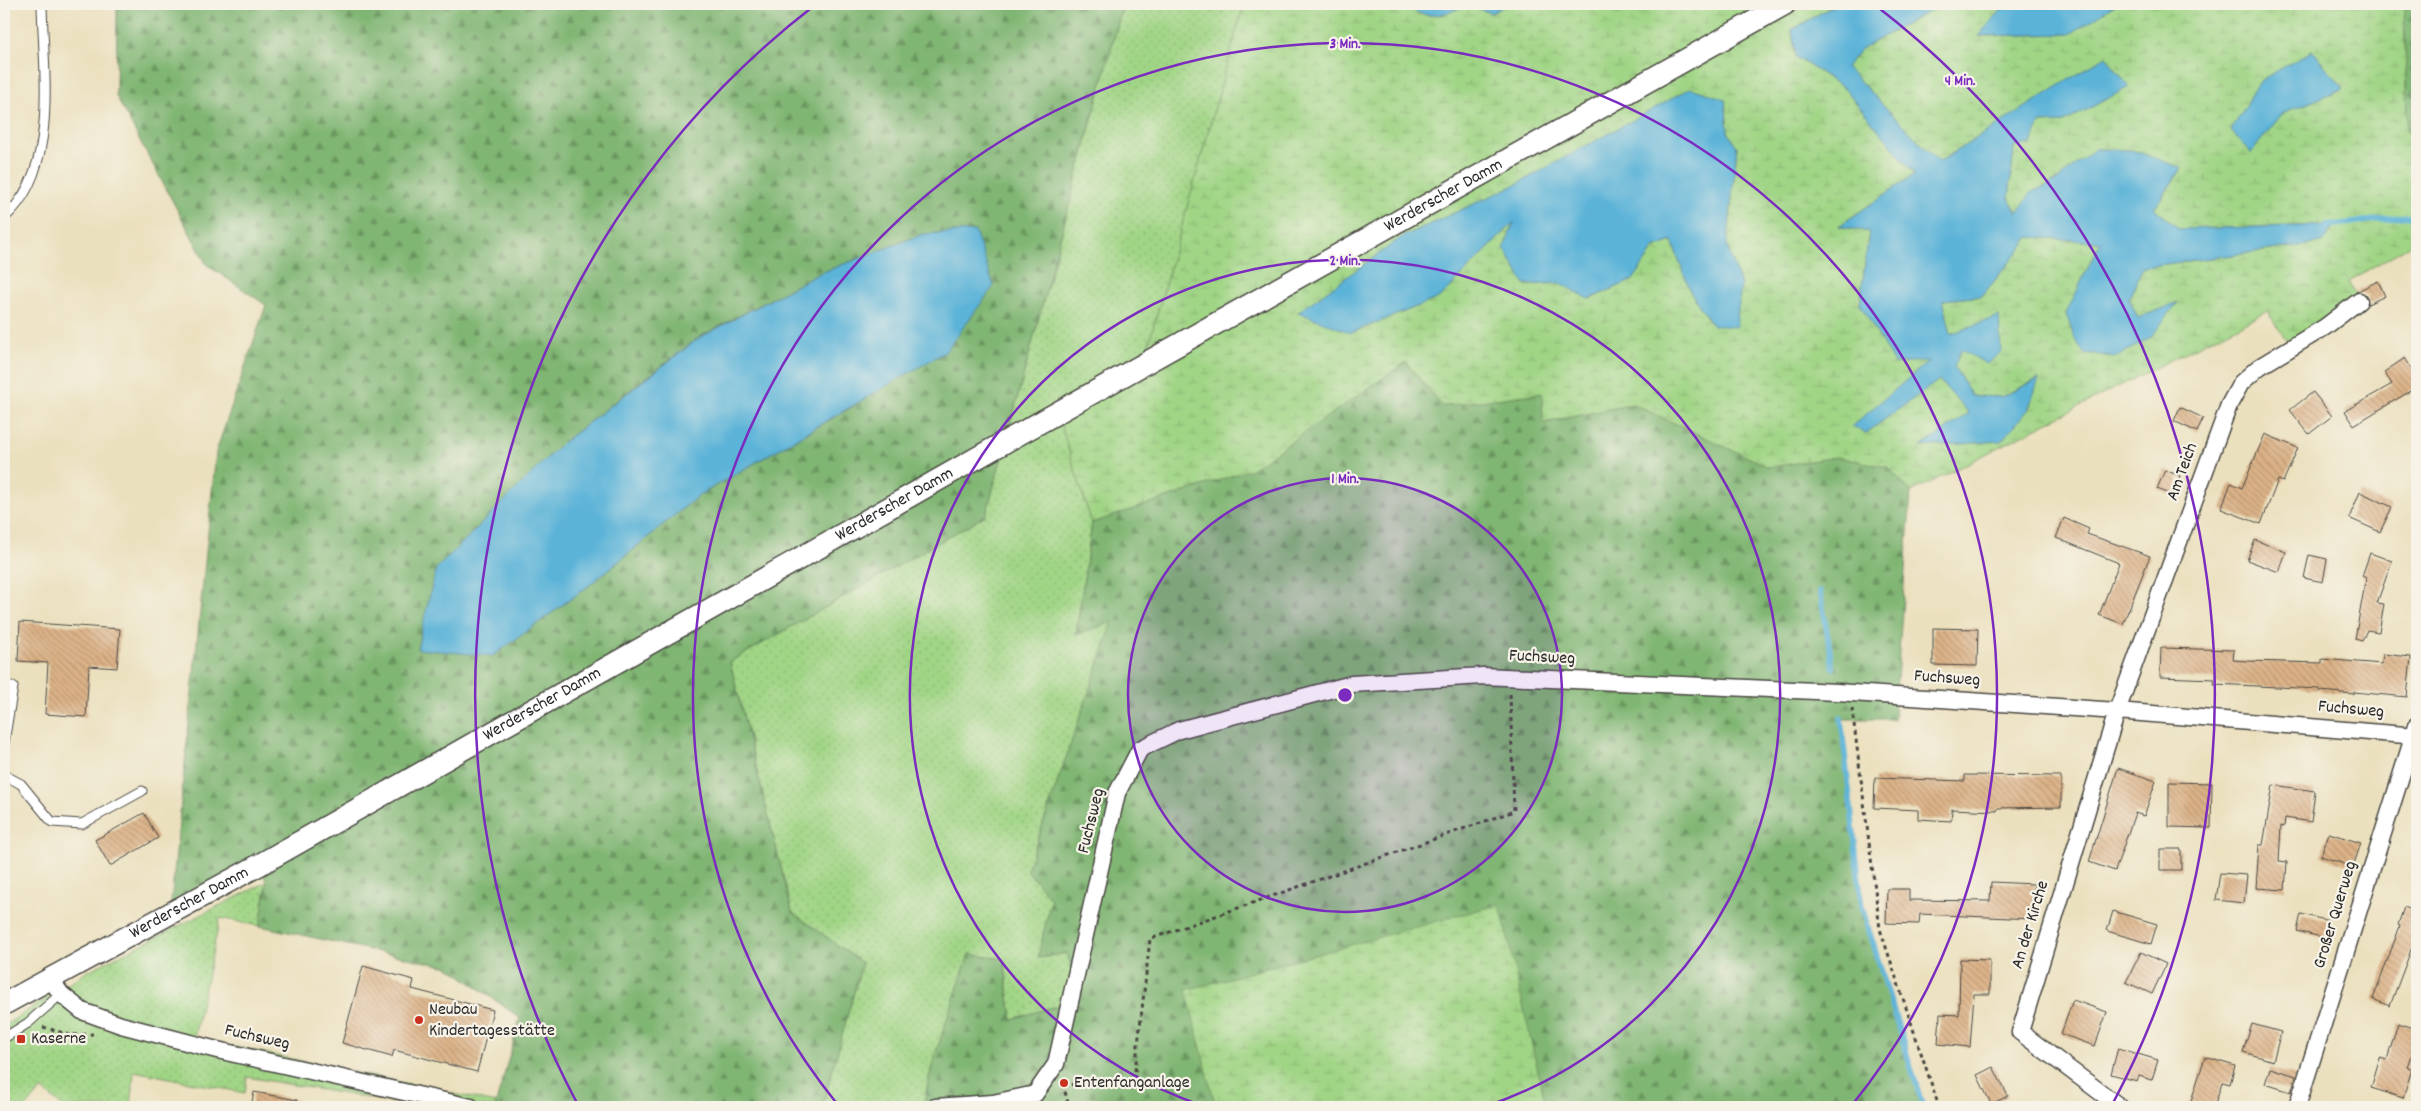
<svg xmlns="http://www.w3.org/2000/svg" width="2421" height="1111" font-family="Dekko,sans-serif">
<defs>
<pattern id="grass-dots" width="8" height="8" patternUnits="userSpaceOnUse" patternTransform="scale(1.25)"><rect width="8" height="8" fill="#a1d586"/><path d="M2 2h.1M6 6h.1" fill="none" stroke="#8bb774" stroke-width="1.8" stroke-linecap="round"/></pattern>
<pattern id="forest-firs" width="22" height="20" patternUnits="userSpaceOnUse" patternTransform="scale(1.25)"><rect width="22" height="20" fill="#80b673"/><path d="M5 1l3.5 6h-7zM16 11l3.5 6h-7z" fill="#69945f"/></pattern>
<pattern id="wetland-marsh" width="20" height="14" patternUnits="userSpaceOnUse" patternTransform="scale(1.25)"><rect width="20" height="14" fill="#a1d586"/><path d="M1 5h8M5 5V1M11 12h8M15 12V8" fill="none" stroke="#8bb774"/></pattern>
<pattern id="building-back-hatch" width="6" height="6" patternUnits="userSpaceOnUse" patternTransform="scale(1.25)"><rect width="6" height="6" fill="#ddb388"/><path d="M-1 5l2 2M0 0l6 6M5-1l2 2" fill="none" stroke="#b3926f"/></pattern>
</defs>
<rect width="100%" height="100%" fill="#f7f3e8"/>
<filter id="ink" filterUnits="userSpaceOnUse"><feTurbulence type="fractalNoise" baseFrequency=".02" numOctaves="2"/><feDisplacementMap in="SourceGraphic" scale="10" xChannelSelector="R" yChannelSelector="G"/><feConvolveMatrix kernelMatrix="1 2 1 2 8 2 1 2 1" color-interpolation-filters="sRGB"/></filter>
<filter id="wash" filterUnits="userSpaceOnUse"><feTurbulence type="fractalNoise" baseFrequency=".0096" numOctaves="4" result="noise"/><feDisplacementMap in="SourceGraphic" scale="20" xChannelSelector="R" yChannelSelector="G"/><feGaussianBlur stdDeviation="1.12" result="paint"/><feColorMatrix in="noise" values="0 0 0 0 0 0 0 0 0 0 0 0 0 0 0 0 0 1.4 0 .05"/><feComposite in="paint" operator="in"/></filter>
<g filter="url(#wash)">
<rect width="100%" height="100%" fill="#ebe0be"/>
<!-- grass -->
<path fill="url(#grass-dots)" stroke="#668058" d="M1123 4H1244L1143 365 1057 413 1092 523 1076 635 1114 621 1027 870 1051 899 1039 958 1067 953 1083 999 1012 1019 1004 959 933 1061 923 1107H822L862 963 792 912 730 662 986 515Z
M267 882 260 926 220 918 194 1038 496 1103 495 1107H398V1103L247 1077 245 1093 134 1071 131 1107H63L42 1089 26 1107H4V1026L88 971Z"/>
<!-- forest -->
<path fill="url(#forest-firs)" stroke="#56704f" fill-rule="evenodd" d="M117 4H1123L986 515 730 662 792 912 862 963 822 1107H495L520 1018 449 967 260 926 267 882 258 865 170 913 216 452 266 305 207 265 116 96ZM975 231 857 404 698 496 591 584 493 656 436 569 562 443 699 337 818 274 923 234Z
M2404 4H2417V128L2407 131Z
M1406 362 1442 406 1542 393 1544 423 1633 404 1769 467 1837 457 1888 467 1911 492 1894 719H1841L1862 907 1923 1107H923L933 1061 969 954 1004 959 1012 1019 1083 998 1067 953 1038 958 1051 899 1027 870 1113 622 1076 635 1092 523 1252 469Z"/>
<!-- wetland -->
<path fill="url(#wetland-marsh)" stroke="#668058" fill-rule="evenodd" d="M1244 4H1402C1427 21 1442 15 1469 5L1491 13 1508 4H1836L1792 30 1796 57 1844 88 1915 174 1839 226 1869 232 1860 304 1930 361 1866 433 1939 379 1969 413 1922 446 2028 410 2038 379 2001 397 1972 396 1954 367 1961 350 1999 316 1951 334 1943 300 1982 296 2030 237 2100 242 2084 353 2177 303 2138 318 2129 298 2143 267 2322 243 2334 225 2179 229 2154 208 2182 169 2132 150 2096 149 2057 181 2032 192 2018 213 2009 198 2014 147 2040 123 2064 122 2128 87 2106 57 1939 162 1846 67 1861 49 1942 4H2007L1979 36 2070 34 2116 4H2404L2407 131 2417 128V241L2349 281 2359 301 2291 347 2267 311 1911 492 1888 467 1837 457 1769 467 1633 404 1543 423 1542 393 1442 406 1406 362 1252 469 1092 523 1057 413 1143 364ZM2312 51 2344 88 2282 114ZM1725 99 1728 132 1737 147 1727 246 1741 285 1691 293 1672 241 1654 248 1633 280 1590 299 1560 283 1525 285 1504 248 1515 221 1441 297 1351 333 1402 237 1517 184Z
M1500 904 1546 1107H1216L1186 990Z"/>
<!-- water -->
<path fill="#5bb3d8" stroke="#436f82" d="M1402 4H1508L1491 13 1468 5C1441 15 1428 22 1402 4Z
M1836 4H1942L1861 49 1846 67 1939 162 2106 56 2129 87 2064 122 2040 123 2031 144 2014 147 2009 198 2017 213 2032 192 2057 181 2095 149 2132 150 2182 168 2154 208 2179 229 2334 225 2322 243 2143 267 2129 298 2138 318 2178 302 2151 337 2117 357 2084 353 2075 339 2066 314 2100 242 2030 237 1982 296 1943 300 1951 334 1999 316 2001 352 1987 364 1961 350 1954 367 1972 396 2001 397 2039 379 2028 410 2001 441 1921 447 1969 413 1939 380 1866 433 1852 426 1929 361 1894 363 1860 304 1869 232 1839 226 1915 174 1844 88 1796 57 1792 30Z
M2007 4H2116L2070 34 1978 36Z
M2312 51 2344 88 2282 114 2251 153 2231 131 2261 80Z
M1691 88 1725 99 1728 132 1737 147 1727 246 1741 285 1736 327 1712 325 1691 293 1672 241 1654 248 1633 280 1589 299 1560 283 1525 285 1504 248 1514 222 1441 297 1351 333 1298 312 1402 237 1517 184Z
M975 231 994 286 945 352 698 496 591 584 493 656 417 649 436 569 562 443 699 338 818 274 923 234Z"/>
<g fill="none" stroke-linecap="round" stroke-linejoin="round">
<!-- stream -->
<path stroke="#5bb3d8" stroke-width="5.5" d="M2326 226 2417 215
M1820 591 1833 668
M1841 718 1862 907 1923 1107"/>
</g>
<g id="blocks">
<!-- building -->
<path fill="url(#building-back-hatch)" d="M2378 281 2385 296 2368 304 2367 295 2356 292Z
M2405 358 2417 377V387L2354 425 2345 411 2392 384 2384 372Z
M2313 392 2332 416 2309 434 2290 410Z
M2180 407 2203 418 2197 432 2174 421Z
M2265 434 2298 448 2283 482 2278 480 2261 524 2221 509 2231 483 2242 488Z
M2165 470 2180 476 2173 495 2157 489Z
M2360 492 2392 507 2380 532 2349 518Z
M2064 518 2089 529 2087 534 2150 556 2123 624 2099 615 2119 563 2056 538Z
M2255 540 2286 552 2279 572 2247 560Z
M2370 553 2392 561 2377 603 2384 604 2379 632 2367 630 2362 641 2355 639 2366 578 2362 576Z
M2309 555 2327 559 2323 582 2304 578Z
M20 622 120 629 117 668 89 666 86 717 45 714 48 663 18 661Z
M1933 628 1978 629 1977 666 1933 665Z
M2161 648 2234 650 2233 660 2247 661 2322 663V659L2382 664 2383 654 2411 657 2407 697 2354 692V694L2320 691V689L2214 684 2215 679 2160 677Z
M2118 768 2156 781 2144 816 2135 813 2115 871 2089 862Z
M1965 775 2061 776V807L1998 808 1997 811 1952 809 1951 821 1918 819V810L1874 808 1875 778 1965 781Z
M2169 782 2212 783 2211 828 2169 827Z
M2273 785 2315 791 2311 822 2285 818 2284 827 2281 826 2279 861 2287 862 2285 890 2256 888 2259 845H2263Z
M144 813 158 838 110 866 95 840Z
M2329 833 2361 843 2353 867 2321 856Z
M2160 849H2181V870H2160Z
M2220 873 2247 875 2244 903 2216 900Z
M1991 882 2034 884 2033 919 1920 914 1919 924 1886 923 1887 889H1909V900L1990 901Z
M2404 907 2417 912V934L2390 1006 2373 999 2400 926 2398 925Z
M2113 911 2157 924 2151 944 2107 931Z
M2301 914 2329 921 2325 938 2297 931Z
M2141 952 2166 964 2152 994 2126 982Z
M1960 959 1990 960V994H1974L1970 1047 1938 1044 1940 1014 1959 1015Z
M363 966 414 980 412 989 493 1010 477 1072 394 1050 392 1057 342 1043Z
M2073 1000 2107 1012 2095 1046 2061 1034Z
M2398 1023 2417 1029V1039L2408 1067 2412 1069 2403 1098 2371 1088 2380 1058 2387 1060Z
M2252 1024 2281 1032 2273 1061 2243 1052Z
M2118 1048 2158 1060 2152 1080 2139 1076 2137 1081 2111 1074Z
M2205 1057 2235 1066 2230 1084 2222 1082 2214 1107H2189Z
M1993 1067 2008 1096 1991 1104 1977 1075Z
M2270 1068 2296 1076 2291 1092 2265 1084Z
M254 1092 297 1100V1107H251Z"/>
</g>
</g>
<g filter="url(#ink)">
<use href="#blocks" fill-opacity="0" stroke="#484641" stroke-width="1"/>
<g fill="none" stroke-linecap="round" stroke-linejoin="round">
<!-- service casing -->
<g stroke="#484641" stroke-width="11">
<path id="service" d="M4 218C60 170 43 70 42 4
M4 742 13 687
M4 775 21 784 52 822 82 824 142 791
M4 1038 28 1023 61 994"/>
</g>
<!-- minor casing -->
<g stroke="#484641" stroke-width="19">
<path id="minor" d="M50 978 61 994 82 1011 121 1025 217 1050 471 1107
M935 1107 993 1103 1035 1094 1056 1064 1117 793 1140 749 1179 730 1352 684 1483 676 1837 692 2117 711 2417 736
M2120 1107 2020 1032 2117 711 2229 405 2241 383 2259 367 2325 327 2359 301
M2297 1107 2417 725"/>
</g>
<!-- tertiary casing -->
<g stroke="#484641" stroke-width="24">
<g id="tertiary">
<path id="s1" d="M4 1004 259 865 1005 442 1785 4"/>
</g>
</g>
<!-- path -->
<path stroke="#484641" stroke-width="3" stroke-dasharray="4 4" stroke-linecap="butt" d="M1852 708 1880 929 1939 1107
M43 1027 70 1035 93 1034
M1063 1084 1069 1107
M1063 1085 1134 1080 1150 939 1514 811 1510 693"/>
<!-- service -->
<use href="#service" stroke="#fff" stroke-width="9"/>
<!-- minor -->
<use href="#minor" stroke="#fff" stroke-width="16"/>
<!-- tertiary -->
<use href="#tertiary" stroke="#fff" stroke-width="21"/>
</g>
</g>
<!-- distance rings -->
<circle cx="1345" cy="695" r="217" fill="#7b2cbf" fill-opacity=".12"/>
<g fill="none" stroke="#7b2cbf" stroke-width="2.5">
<circle cx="1345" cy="695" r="217"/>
<path d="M1203 1106A435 435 0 1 1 1487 1106"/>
<path d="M838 1105A652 652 0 1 1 1852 1105"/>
<path d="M577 1103A870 870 0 0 1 815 5M1875 5A870 870 0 0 1 2113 1103"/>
</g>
<!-- markers -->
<g fill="#c8321e" stroke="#f7f3e8" stroke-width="2">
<circle cx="419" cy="1020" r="5"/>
<rect x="16" y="1034" width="10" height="10" rx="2.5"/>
<circle cx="1064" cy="1083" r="5"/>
</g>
<g text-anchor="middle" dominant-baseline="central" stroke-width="4.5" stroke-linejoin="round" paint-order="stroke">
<!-- street labels -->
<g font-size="18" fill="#2b2b2b" stroke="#f7f3e8">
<text stroke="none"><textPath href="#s1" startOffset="1651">Werderscher Damm</textPath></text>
<text transform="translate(2183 472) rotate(-70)">Am Teich</text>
<text stroke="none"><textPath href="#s1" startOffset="1021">Werderscher Damm</textPath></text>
<text transform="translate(1542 658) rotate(3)">Fuchsweg</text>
<text transform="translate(1947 679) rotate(4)">Fuchsweg</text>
<text stroke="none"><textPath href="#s1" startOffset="616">Werderscher Damm</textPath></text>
<text transform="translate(2351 710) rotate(5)">Fuchsweg</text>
<text transform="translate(1092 821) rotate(-76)">Fuchsweg</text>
<text stroke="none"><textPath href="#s1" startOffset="211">Werderscher Damm</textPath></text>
<text transform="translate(2336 915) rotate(-73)">Großer Querweg</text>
<text transform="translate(2031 925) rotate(-73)">An der Kirche</text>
<text transform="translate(257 1038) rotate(13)">Fuchsweg</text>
</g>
<!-- poi labels -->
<g font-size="18" fill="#2b2b2b" stroke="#f7f3e8" text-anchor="start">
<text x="429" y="1010">Neubau<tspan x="429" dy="21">Kindertagesstätte</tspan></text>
<text x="31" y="1039">Kaserne</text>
<text x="1074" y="1083">Entenfanganlage</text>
</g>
</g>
<circle cx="1345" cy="695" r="8" fill="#7b2cbf" stroke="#f7f3e8" stroke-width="2.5"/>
<g font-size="15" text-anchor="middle" font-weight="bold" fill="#7b2cbf" stroke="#f7f3e8" stroke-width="4.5" stroke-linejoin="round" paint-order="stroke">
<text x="1345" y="48">3 Min.</text>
<text x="1960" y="85">4 Min.</text>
<text x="1345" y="265">2 Min.</text>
<text x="1345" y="483">1 Min.</text>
</g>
<!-- margin -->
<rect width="2421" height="1111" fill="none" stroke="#f7f3e8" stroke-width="20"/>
</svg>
